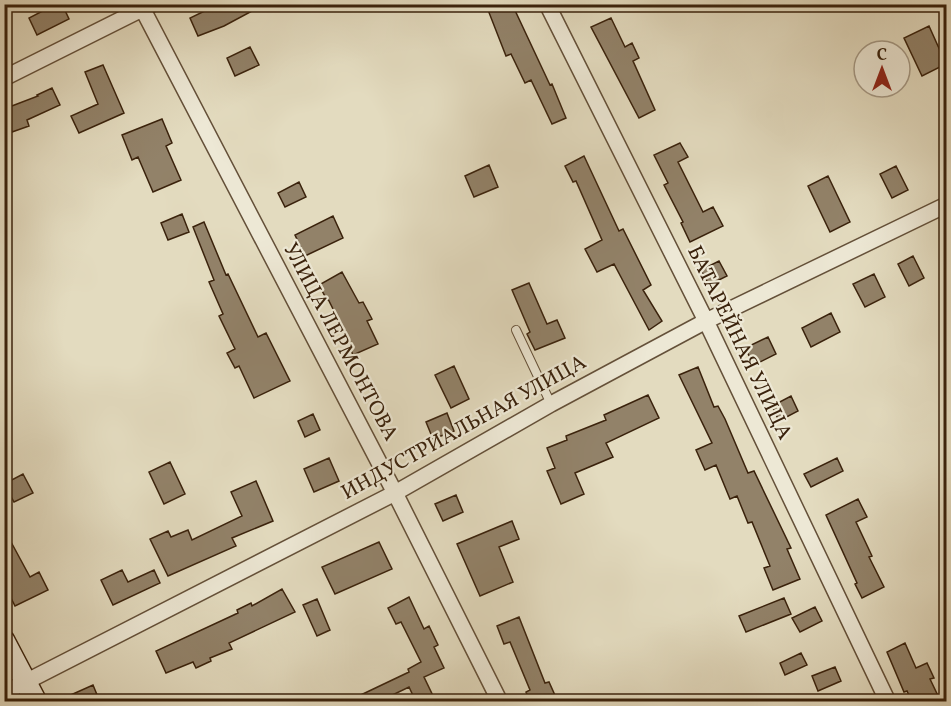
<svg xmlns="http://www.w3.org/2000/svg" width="951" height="706" font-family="Vollkorn,serif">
<rect width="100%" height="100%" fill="#e3dbbf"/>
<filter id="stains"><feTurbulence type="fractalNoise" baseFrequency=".00333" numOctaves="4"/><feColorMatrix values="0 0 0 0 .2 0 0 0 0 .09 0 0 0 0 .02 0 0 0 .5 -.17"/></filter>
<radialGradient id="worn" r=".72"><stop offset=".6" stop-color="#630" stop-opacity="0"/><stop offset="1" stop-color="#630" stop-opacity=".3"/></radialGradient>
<!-- building -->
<path fill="#928269" stroke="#3a220c" stroke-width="1.5" d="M56 4H62L69 19 37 35 29 18Z
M219 4H265L224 26 198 36 190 18Z
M501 4H512L550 85 552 84 566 118 552 124 531 80 525 83 511 54 506 56 488 10Z
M611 18 625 47 632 43 639 58 633 61 655 110 639 118 591 27Z
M929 26 946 64 922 76 904 38Z
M250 47 259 65 235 76 227 58Z
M103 65 124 113 79 133 71 116 98 104 85 72Z
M52 88 60 105 27 120 29 126 12 132 4 109 38 96 37 95Z
M162 119 172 143 166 146 181 180 153 192 138 157 132 160 122 135Z
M680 143 688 157 678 162 703 212 713 207 723 226 690 242 681 223 683 222 664 185 668 183 654 155Z
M584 156 619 231 623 229 651 285 643 290 662 321 649 330 614 264 597 272 585 249 602 240 576 181 573 182 565 166Z
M489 165 498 187 474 197 465 176Z
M896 166 908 190 892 198 880 174Z
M828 176 850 222 830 232 808 186Z
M299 182 306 197 285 207 278 193Z
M182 214 189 232 168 240 161 223Z
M333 216 343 238 305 256 295 235Z
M204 222 226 275 228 274 258 337 266 333 290 381 254 398 239 366 235 368 227 353 235 349 219 316 223 314 209 282 214 280 193 227Z
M913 256 924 278 909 286 898 264Z
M719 261 727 276 709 285 701 270Z
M342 272 359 303 363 302 372 319 367 321 378 344 353 355 347 341H349L328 299 327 300 319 285Z
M874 274 885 297 865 307 853 284Z
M529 283 547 324 557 320 565 338 535 350 527 334 530 332 512 290Z
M831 313 840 332 811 347 802 328Z
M768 337 776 354 754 365 745 348Z
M454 366 469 399 451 408 435 375Z
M698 367 714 407 718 406 725 419 748 473 754 471 791 548 787 549 800 579 773 590 764 568 770 566 752 522 748 523 737 496 730 499 716 465 705 470 696 450 712 443 679 375Z
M648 395 659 418 606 443 613 457 575 473 584 494 561 504 547 471 555 468 547 448 567 440 566 436 606 420 604 415Z
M791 396 798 411 779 421 772 406Z
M447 413 454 431 433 439 426 422Z
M313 414 320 430 305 437 298 421Z
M329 458 339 481 314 492 304 469Z
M837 458 843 471 811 487 804 474Z
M170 462 185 494 164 504 149 472Z
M23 474 33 493 14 502 4 484Z
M256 481 273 521 232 538 236 546 168 576 150 539 168 531 171 537 188 530 192 540 242 516 231 492Z
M456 495 463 512 443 521 435 504Z
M858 499 867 517 856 522 872 556 869 557 884 587 862 598 855 584 857 583 826 515Z
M512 521 519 539 499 547 513 582 480 596 457 544Z
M4 529 30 577 39 572 48 590 15 606 6 588 10 586 4 575Z
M379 542 392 569 335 594 322 567Z
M122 570 128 582 154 570 160 583 113 605 101 580Z
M282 589 295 612 229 643 232 649 210 658 211 661 196 668 193 662 166 673 156 651 238 613 237 610 251 603 252 606Z
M409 597 424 629 429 626 438 645 434 647 444 668 424 677 436 702H416L409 687 378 702H346L409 672 408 669 421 662 401 622 396 624 388 608Z
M784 598 791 614 746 632 739 616Z
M317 599 330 630 317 636 303 605Z
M815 607 822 621 800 632 792 618Z
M519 617 545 683 549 682 558 702H530L526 692 530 690 510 642 504 644 497 626Z
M905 643 916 668 927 663 934 678 930 679 941 702H912L907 691 904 692 887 652Z
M801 653 807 665 785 675 780 663Z
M835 667 841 681 818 691 812 676Z
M93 685 100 702H55Z"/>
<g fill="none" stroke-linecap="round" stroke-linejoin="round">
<!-- lane casing -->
<g stroke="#645039" stroke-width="10">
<path id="lane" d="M516 330 551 404"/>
</g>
<!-- street casing -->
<g stroke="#645039" stroke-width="18">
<path id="street" d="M140 4 395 493 500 702
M547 4 706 321 888 702
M4 78 152 4
M4 693 395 493 551 404 706 321 946 205"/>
</g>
<!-- secondary casing -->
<g stroke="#3a220c" stroke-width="24">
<path id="secondary" d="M4 641 36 702"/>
</g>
<!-- lane -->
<use href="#lane" stroke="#ede8d5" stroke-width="8"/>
<!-- street -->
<use href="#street" stroke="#ede8d5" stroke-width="15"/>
<!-- secondary -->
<use href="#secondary" stroke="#ede8d5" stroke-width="21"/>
</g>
<g text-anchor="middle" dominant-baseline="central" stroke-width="4.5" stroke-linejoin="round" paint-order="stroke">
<!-- street labels -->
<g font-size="21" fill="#3a220c" stroke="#ede8d5">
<text transform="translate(340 342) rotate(62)">УЛИЦА ЛЕРМОНТОВА</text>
<text transform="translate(739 343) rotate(64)">БАТАРЕЙНАЯ УЛИЦА</text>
<text transform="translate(464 428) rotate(-29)">ИНДУСТРИАЛЬНАЯ УЛИЦА</text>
</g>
</g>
<!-- margin -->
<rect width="951" height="706" fill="none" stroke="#e3dbbf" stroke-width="24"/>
<rect x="6" y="6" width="939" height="694" fill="none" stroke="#3a220c" stroke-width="3"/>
<rect x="12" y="12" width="927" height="682" fill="none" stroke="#3a220c" stroke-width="1.5"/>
<!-- north arrow -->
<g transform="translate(882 69)"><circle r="28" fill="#ede8d5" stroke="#a59985" stroke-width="1.5"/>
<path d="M0-4.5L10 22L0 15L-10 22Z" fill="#8f2418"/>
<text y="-9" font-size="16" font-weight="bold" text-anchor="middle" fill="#3a220c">С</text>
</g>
<rect width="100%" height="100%" filter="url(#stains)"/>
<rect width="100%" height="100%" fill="url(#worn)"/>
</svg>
